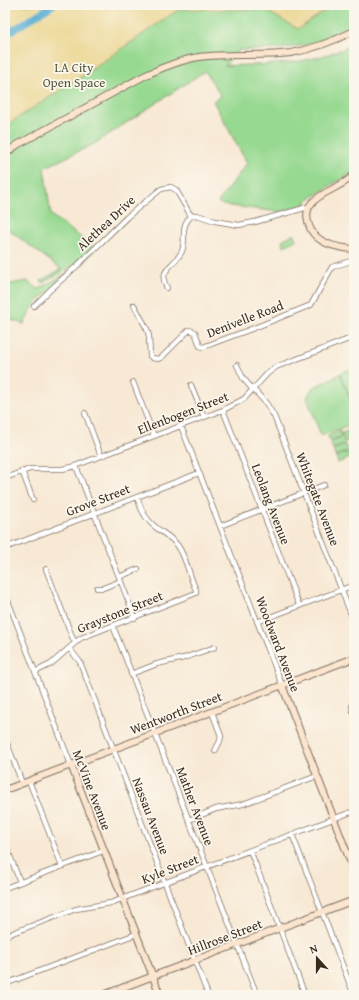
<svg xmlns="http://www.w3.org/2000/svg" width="359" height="1000" font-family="'Gentium Book Plus',serif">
<rect width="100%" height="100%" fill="#fbf7ec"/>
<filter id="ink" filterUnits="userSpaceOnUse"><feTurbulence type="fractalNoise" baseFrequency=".025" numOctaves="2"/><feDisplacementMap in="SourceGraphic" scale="8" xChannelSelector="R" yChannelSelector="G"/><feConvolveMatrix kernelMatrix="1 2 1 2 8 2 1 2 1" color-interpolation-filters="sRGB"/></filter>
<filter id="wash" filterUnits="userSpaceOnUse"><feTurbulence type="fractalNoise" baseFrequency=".012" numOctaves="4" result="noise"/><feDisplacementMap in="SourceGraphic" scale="16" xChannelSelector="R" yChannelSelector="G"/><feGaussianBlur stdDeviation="0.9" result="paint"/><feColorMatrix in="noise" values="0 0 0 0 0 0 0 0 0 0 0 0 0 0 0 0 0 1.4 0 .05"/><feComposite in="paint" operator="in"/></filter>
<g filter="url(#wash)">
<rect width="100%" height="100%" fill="#f8e9d5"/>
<!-- green -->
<path fill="#97d991" stroke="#698258" d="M5 5H354V27C314 48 283 50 239 50L225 65C234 66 244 65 253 65 290 64 320 60 354 44V171L350 175 333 184 306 201V204L280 212 223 205 218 202 247 163 213 101 221 96 205 71 94 144 44 168 51 215 96 249 76 270 39 300 33 307 24 324 5 318V285L27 281 39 289 69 272 78 264 76 262 70 268 42 283 41 281 61 269 5 227Z
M294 234 296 240 284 246 282 240Z
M354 368V409L340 373Z
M340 374 354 410V423L321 436 307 398 312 388Z
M353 429 354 439 346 442 342 433Z
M340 431 342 436 330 441 328 436Z
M342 437 345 444 333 449 330 442Z
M345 445 348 451 335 456 333 450Z
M348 452 350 458 338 463 336 457Z"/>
<!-- sand -->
<path fill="#eeda9e" stroke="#94825e" d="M14 5H333L298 29 265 10 179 9 88 72 5 126V10Z"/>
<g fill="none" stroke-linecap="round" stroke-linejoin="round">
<!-- river -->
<path stroke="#57add3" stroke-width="7" d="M5 35 53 5"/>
</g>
</g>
<g filter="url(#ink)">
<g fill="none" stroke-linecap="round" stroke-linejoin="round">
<!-- street casing -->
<g stroke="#7d6d5e" stroke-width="6">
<path id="street" d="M167 288C165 284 163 281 164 277 165 267 178 261 182 251 187 238 179 227 191 216L197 215 215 221 239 225 255 222 308 207
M134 305 147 329 149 336 150 356 152 358 158 359 162 357 189 330 195 332 200 346 203 347 254 328 311 305 332 267 354 260
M34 306 50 290 79 264 127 217 161 189 171 187 176 190 191 216
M237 365 243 378 253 390
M133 382 154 436
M191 385 204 417
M254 390 266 403 274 416 354 622
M223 410 299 605
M85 413 101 456
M181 426 282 685
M76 466 135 618
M22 471 33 500
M5 478 30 469H62L72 467 223 410 244 399 267 374 276 367 354 337
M220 526 324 485
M5 548 199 473
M46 569 73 639 76 642
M119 577 138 569
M97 588H103L121 581
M5 593 71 765
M257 622 354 585
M113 626 257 995
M69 648 80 662 208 995
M35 672 51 664 76 642 81 638 196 593V590C189 576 187 559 178 546 171 536 158 531 150 522 143 515 140 506 137 497
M131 674 157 664 184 658 215 647
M354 701 352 706 354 714
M212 712 221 736 220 741 215 751
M5 738 22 783
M29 781 62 866
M189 820 216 809 243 804 317 776
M292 834 322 912
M5 843 20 882
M250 850 305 995
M5 888 103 851
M322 912 354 995
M15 932 76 909 111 903 354 811
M5 936 13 933
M5 984 136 934"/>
</g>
<!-- secondary casing -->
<g stroke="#7d6d5e" stroke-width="8">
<path id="secondary" d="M5 154 17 145 144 76C161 68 180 60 199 57 229 53 260 57 291 53 313 49 334 41 354 31
M354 175C337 193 294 195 311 230 319 244 339 248 354 249
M282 685 354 871
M71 765 160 995
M5 790 354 658
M103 995 354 900"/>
</g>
<!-- street -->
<use href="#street" stroke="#fff" stroke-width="4.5"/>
<!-- secondary -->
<use href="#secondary" stroke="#fbe5cf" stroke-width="6"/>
</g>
</g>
<g text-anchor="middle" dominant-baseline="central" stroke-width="3.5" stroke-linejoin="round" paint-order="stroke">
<!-- park labels -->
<g font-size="13" fill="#52563b" stroke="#fbf7ec">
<text x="74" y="67">LA City<tspan x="74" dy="15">Open Space</tspan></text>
</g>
<!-- street labels -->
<g font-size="13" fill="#3b2a1e" stroke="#fbf7ec">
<text transform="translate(106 223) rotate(-43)">Alethea Drive</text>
<text transform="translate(245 319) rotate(-21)">Denivelle Road</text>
<text transform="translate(183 413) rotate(-21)">Ellenbogen Street</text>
<text transform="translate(318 499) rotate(69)">Whitegate Avenue</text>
<text transform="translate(98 500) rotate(-21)">Grove Street</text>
<text transform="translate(271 504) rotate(69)">Leolang Avenue</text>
<text transform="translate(120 612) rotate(-22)">Graystone Street</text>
<text transform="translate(278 644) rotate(69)">Woodward Avenue</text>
<text transform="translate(176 713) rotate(-21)">Wentworth Street</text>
<text transform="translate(92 790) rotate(69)">McVine Avenue</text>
<text transform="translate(195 806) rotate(69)">Mather Avenue</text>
<text transform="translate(151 816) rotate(69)">Nassau Avenue</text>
<text transform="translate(170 869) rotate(-21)">Kyle Street</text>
<text transform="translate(225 937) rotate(-21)">Hillrose Street</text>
</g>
</g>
<!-- margin -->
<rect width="359" height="1000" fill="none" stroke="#fbf7ec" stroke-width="20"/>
<!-- north arrow -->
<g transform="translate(317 958) rotate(339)" stroke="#fbf7ec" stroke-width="3" paint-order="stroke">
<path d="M0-3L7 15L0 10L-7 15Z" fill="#3b2a1e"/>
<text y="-6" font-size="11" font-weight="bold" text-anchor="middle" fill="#3b2a1e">N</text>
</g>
</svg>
